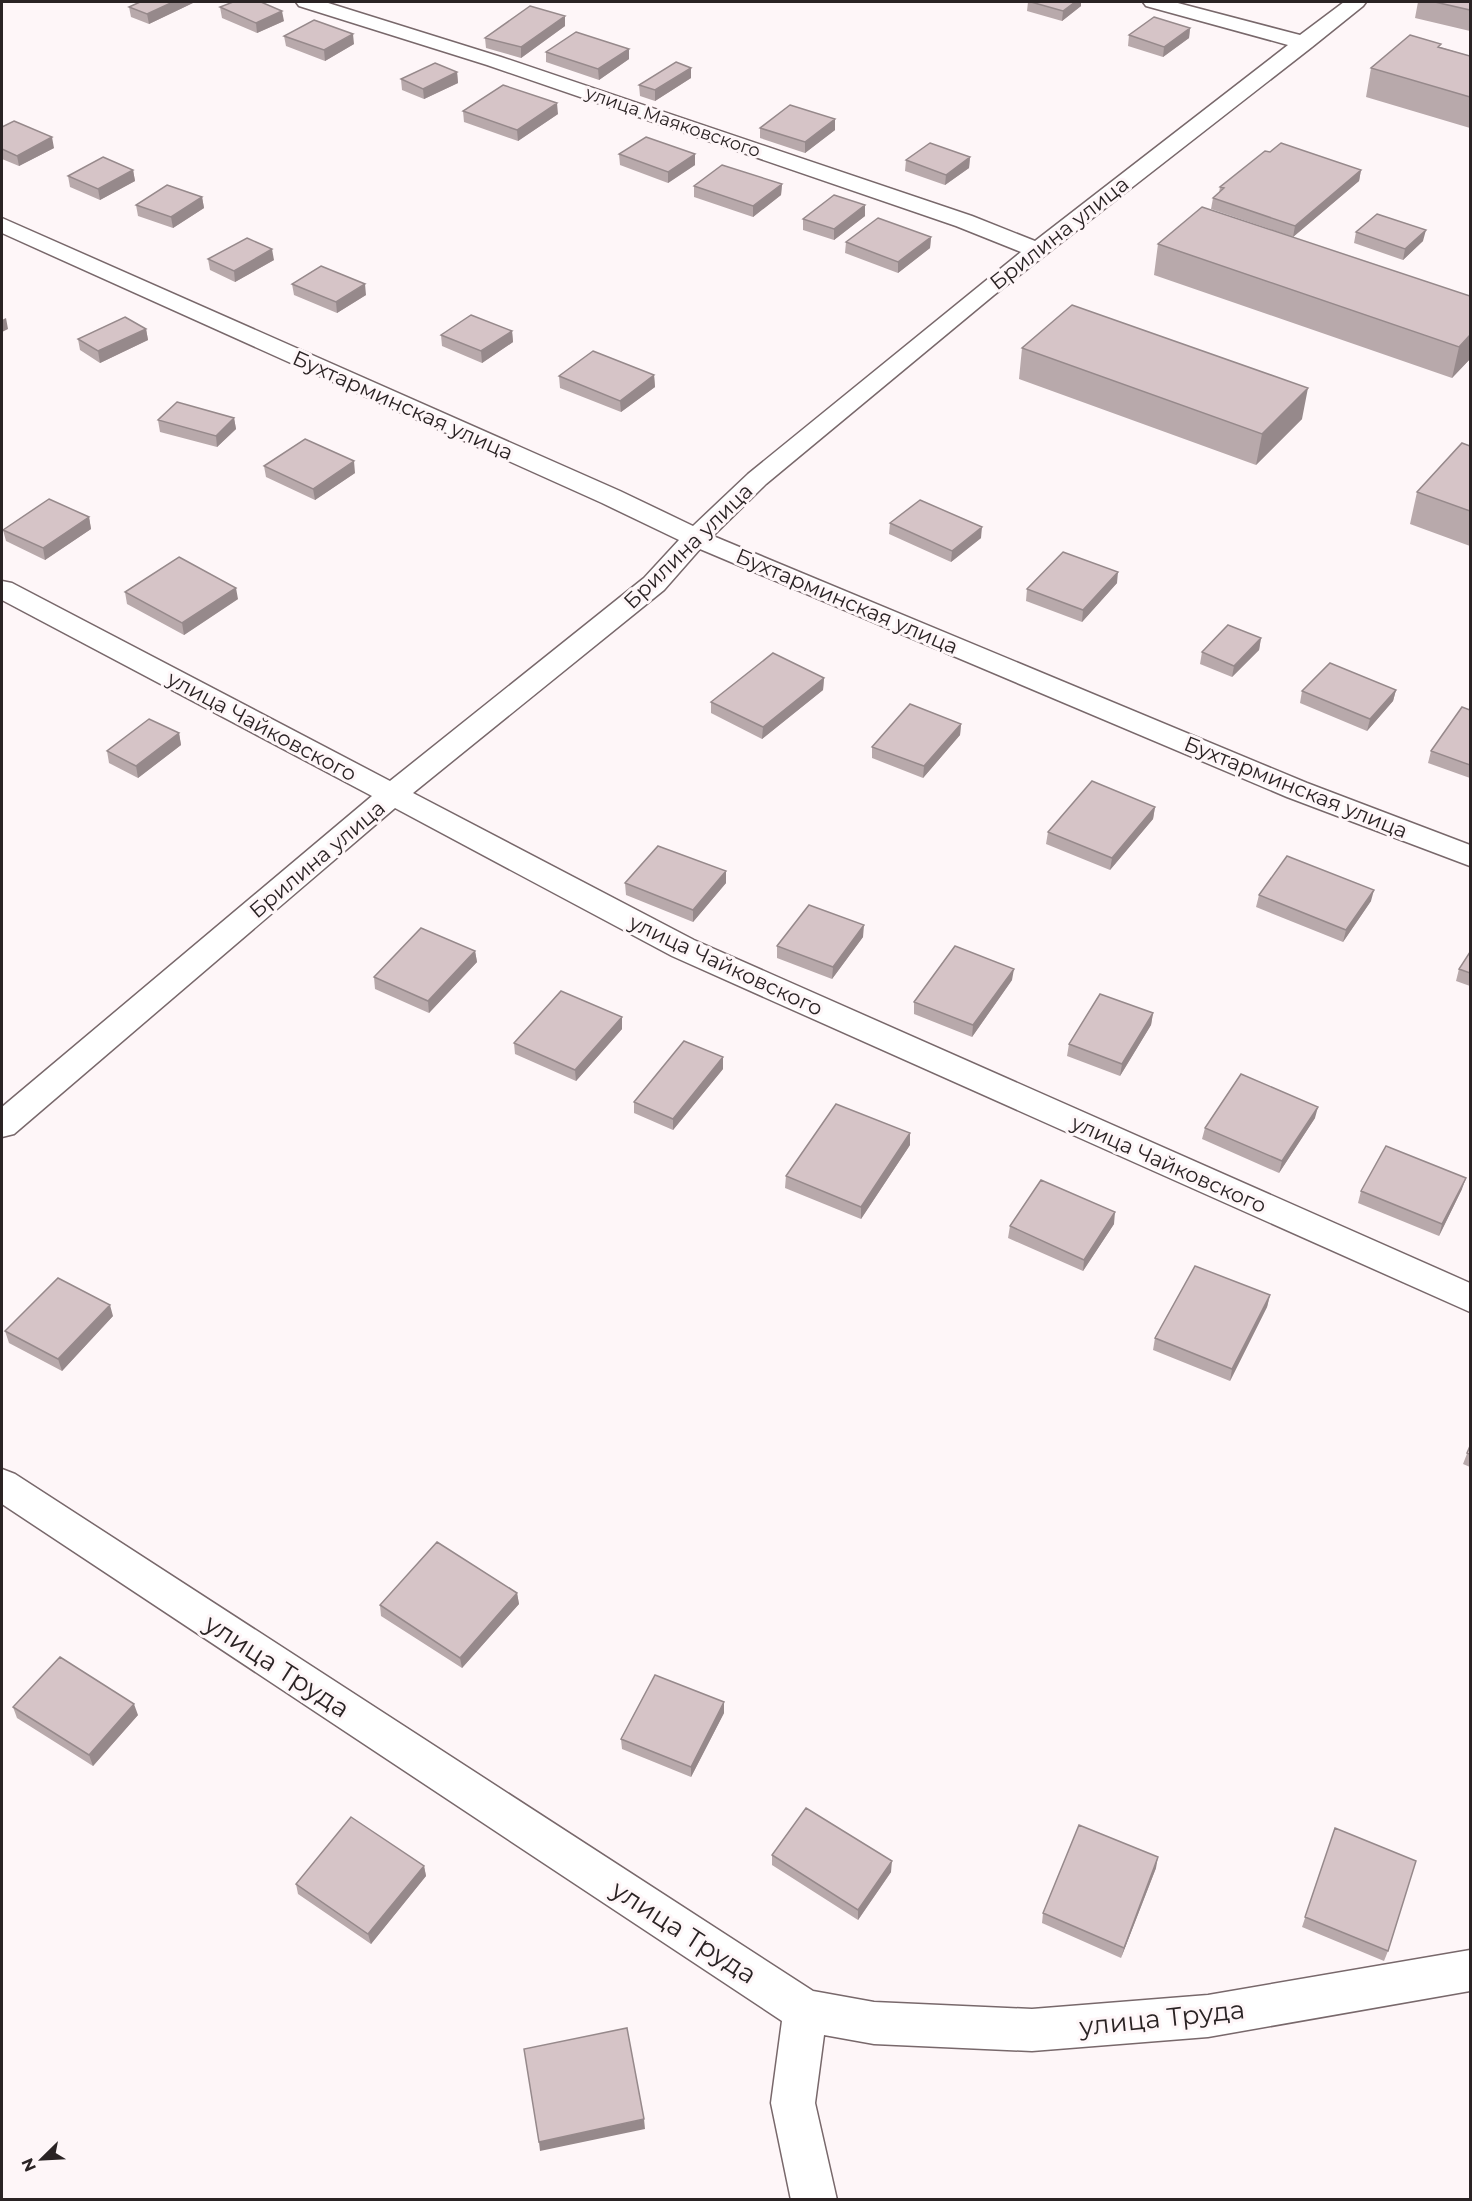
<svg xmlns="http://www.w3.org/2000/svg" width="1472" height="2201" font-family="Montserrat,sans-serif">
<rect width="100%" height="100%" fill="#fef6f8"/>
<g fill="none" stroke-linecap="round" stroke-linejoin="round">
<!-- minor casing -->
<g stroke="#78686b" stroke-width="3">
<path id="minor" d="M296 2H325L501 57 972 216 1035 241 1288 45 1146 6 1143 2H1174L1300 35 1344 2H1366L1363 6 1312 47 994 295 766 484 713 536 1307 783 1470 845V866L1287 797 700 549 664 590 413 793 694 940 1470 1283V1312L672 956 395 808 14 1134 2 1137V1107L372 796 2 600V581L12 583 390 781 644 578 679 540 602 503 2 233V218L620 491 693 526 748 474 1021 252 956 226 487 65 299 6Z
M2 1469 15 1474 813 1991 874 2002 1032 2009 1208 1995 1470 1950V1991L1208 2037 1032 2051 874 2044 824 2035 815 2103 837 2200H791L771 2103 782 2021 2 1504Z"/>
</g>
<!-- minor -->
<use href="#minor" fill="#fff" fill-rule="evenodd"/>
</g>
<!-- wall -->
<path fill="#b8a9ab" d="M195 2 149 24 131 17 129 7Z
M1028 2H1081V6L1062 21 1027 11Z
M1418 2H1470V31L1415 18Z
M220 7 284 21 257 33 222 18Z
M565 26 521 58 486 48 485 38Z
M1190 28 1189 38 1163 57 1128 46 1129 35Z
M284 36 354 44 325 61 286 46Z
M1440 47 1470 56V128L1366 97 1371 68Z
M546 52 629 59 599 80 546 62Z
M457 72 458 83 424 99 402 90 401 79Z
M691 78 655 101 640 96 639 85Z
M463 111 558 114 518 141 464 122Z
M2 127 54 148 19 166 2 159Z
M760 128 835 130 805 153 760 138Z
M619 154H695V165L668 183 620 165Z
M970 157 969 168 945 185 905 171 906 160Z
M133 170 135 181 100 200 70 187 68 176Z
M1361 170 1359 181 1293 237 1211 209 1213 198 1219 193 1220 187Z
M782 184 781 195 753 217 694 197V186Z
M202 197 204 208 173 228 138 216 136 205Z
M865 216 834 240 803 230V219Z
M1356 232 1423 241 1403 260 1354 243Z
M931 237 930 248 898 273 845 253 846 242Z
M1158 244 1470 296V359L1452 378 1154 275Z
M208 259 274 260 235 282 210 270Z
M292 284 366 295 337 313 294 295Z
M146 329 148 340 100 363 80 350 78 339Z
M512 331 513 342 482 363 442 346 441 335Z
M1022 348 1302 419 1256 465 1019 379Z
M654 375 655 387 621 412 560 388 559 376Z
M234 418 236 429 217 447 160 432 158 420Z
M1470 446V546L1410 524 1417 492Z
M264 466 355 473 315 500 266 477Z
M89 517 91 529 45 560 6 541 3 530Z
M890 523 981 538 951 562 889 534Z
M1117 583 1082 622 1026 601 1027 589Z
M125 592 238 599 184 635 127 604Z
M1261 638 1259 650 1232 677 1200 664 1202 652Z
M824 678 823 690 762 739 711 713V702Z
M1396 690 1393 701 1367 731 1300 703 1302 691Z
M1470 710V778L1428 763 1431 751Z
M961 724 960 735 923 778 872 758V747Z
M179 733 181 745 138 778 109 763 107 751Z
M1155 807 1153 819 1110 870 1046 844 1048 832Z
M625 883H726L693 922 626 895Z
M1259 895 1371 901 1343 942 1256 907Z
M863 937 832 979 777 958V946Z
M475 951 477 962 429 1013 375 989 374 977Z
M1470 952V986L1456 981 1459 969Z
M1012 980 972 1037 914 1014V1002Z
M1153 1013 1151 1025 1120 1076 1067 1056 1069 1044Z
M622 1017V1029L576 1081 515 1054 514 1043Z
M723 1069 673 1130 634 1113V1102Z
M1315 1118 1279 1173 1202 1139 1205 1128Z
M910 1145 861 1219 785 1188 786 1176Z
M1462 1189 1439 1236 1358 1203 1361 1191Z
M1114 1224 1083 1271 1008 1238 1010 1226Z
M1270 1295 1267 1307 1230 1381 1153 1350 1155 1338Z
M113 1316 62 1371 9 1343 5 1331Z
M1470 1446V1467L1463 1464Z
M517 1593 519 1604 462 1668 381 1616 380 1605Z
M13 1707 138 1715 93 1766 17 1718Z
M724 1713 691 1777 622 1749 621 1739Z
M1335 1828 1388 1951 1384 1961 1302 1927Z
M772 1855 891 1872 858 1920 772 1865Z
M424 1866 426 1876 371 1944 298 1894 296 1884Z
M1156 1868 1121 1958 1042 1923 1043 1913Z"/>
<!-- shaded-wall -->
<path fill="#96898b" d="M173 2H195L149 24 147 14Z
M1075 2H1081V6L1062 21 1063 11Z
M282 11 284 21 257 33 256 23Z
M565 16V26L521 58V47Z
M1190 28 1189 38 1163 57 1164 47Z
M353 34 354 44 325 61 324 50Z
M629 49V59L599 80 598 69Z
M691 68V78L655 101V90Z
M457 72 458 83 424 99 423 89Z
M557 103 558 114 518 141 517 130Z
M835 119V130L805 153V142Z
M52 137 54 148 19 166 17 156Z
M695 154V165L668 183V172Z
M970 157 969 168 945 185 946 175Z
M133 170 135 181 100 200 98 189Z
M1361 170 1359 181 1293 237 1295 226Z
M782 184 781 195 753 217V206Z
M202 197 204 208 173 228 171 217Z
M865 205V216L834 240V229Z
M1426 230 1423 241 1403 260 1405 249Z
M931 237 930 248 898 273V262Z
M272 249 274 260 235 282 234 271Z
M365 284 366 295 337 313 336 302Z
M6 318 8 329 2 332V320Z
M146 329 148 340 100 363 98 351Z
M512 331 513 342 482 363 481 351Z
M1470 335V359L1452 378 1459 347Z
M654 375 655 387 621 412 620 401Z
M1308 388 1302 419 1256 465 1262 434Z
M234 418 236 429 217 447 216 436Z
M354 461 355 473 315 500 313 489Z
M89 517 91 529 45 560 43 548Z
M982 527 981 538 951 562 952 551Z
M1118 572 1117 583 1082 622 1083 610Z
M236 588 238 599 184 635 182 623Z
M1261 638 1259 650 1232 677 1234 666Z
M824 678 823 690 762 739 763 727Z
M1396 690 1393 701 1367 731 1370 719Z
M961 724 960 735 923 778 924 766Z
M179 733 181 745 138 778 136 766Z
M1155 807 1153 819 1110 870 1112 858Z
M726 871V883L693 922V910Z
M1374 890 1371 901 1343 942 1346 930Z
M864 925 863 937 832 979 833 967Z
M475 951 477 962 429 1013 428 1001Z
M1014 969 1012 980 972 1037 973 1025Z
M1153 1013 1151 1025 1120 1076 1122 1064Z
M622 1017V1029L576 1081 575 1070Z
M723 1057V1069L673 1130V1119Z
M1318 1107 1315 1118 1279 1173 1282 1161Z
M910 1133V1145L861 1219V1207Z
M1466 1178 1462 1189 1439 1236 1442 1224Z
M1115 1212 1114 1224 1083 1271 1084 1260Z
M1270 1295 1267 1307 1230 1381 1232 1369Z
M110 1305 113 1316 62 1371 58 1359Z
M517 1593 519 1604 462 1668 460 1658Z
M724 1702V1713L691 1777V1767Z
M134 1704 138 1715 93 1766 89 1755Z
M1158 1857 1156 1868 1121 1958 1124 1948Z
M892 1861 891 1872 858 1920V1910Z
M424 1866 426 1876 371 1944 368 1934Z
M644 2119 645 2129 540 2151 539 2142Z"/>
<!-- building -->
<path fill="#d6c4c7" stroke="#96898b" stroke-width="1.5" d="M140 2H173L147 14 129 7Z
M233 2H261L282 11 256 23 220 7Z
M1031 2H1075L1063 11Z
M1435 2H1470V10Z
M530 6 565 16 521 47 485 38Z
M1154 17 1190 28 1164 47 1129 35Z
M314 20 353 34 324 50 284 36Z
M576 32 629 49 598 69 546 52Z
M1410 35 1441 44 1438 47 1470 56V97L1371 68Z
M676 62 691 68 655 90 639 85Z
M435 63 457 72 423 89 401 79Z
M503 85 557 103 517 130 463 111Z
M790 105 835 119 805 142 760 128Z
M14 121 52 137 17 156 2 149V127Z
M646 137 695 154 668 172 619 154Z
M930 143 970 157 946 175 906 160Z
M1281 143 1361 170 1295 226 1213 198 1224 188 1220 187 1265 151 1270 152Z
M103 157 133 170 98 189 68 176Z
M722 165 782 184 753 206 694 186Z
M167 185 202 197 171 217 136 205Z
M834 195 865 205 834 229 803 219Z
M1202 207 1470 296V335L1459 347 1158 244Z
M1377 214 1426 230 1405 249 1356 232Z
M878 218 931 237 898 262 846 242Z
M247 238 272 249 234 271 208 259Z
M321 266 365 284 336 302 292 284Z
M1072 305 1308 388 1262 434 1022 348Z
M471 315 512 331 481 351 441 335Z
M125 317 146 329 98 351 78 339Z
M593 351 654 375 620 401 559 376Z
M177 402 234 418 216 436 158 420Z
M305 439 354 461 313 489 264 466Z
M1462 443 1470 446V511L1417 492Z
M49 499 89 517 43 548 3 530Z
M920 500 982 527 952 551 890 523Z
M1063 552 1118 572 1083 610 1027 589Z
M179 557 236 588 182 623 125 592Z
M1228 625 1261 638 1234 666 1202 652Z
M773 653 824 678 763 727 711 702Z
M1330 663 1396 690 1370 719 1302 691Z
M910 704 961 724 924 766 872 747Z
M1462 707 1470 710V765L1431 751Z
M149 719 179 733 136 766 107 751Z
M1092 781 1155 807 1112 858 1048 832Z
M658 846 726 871 693 910 625 883Z
M1287 856 1374 890 1346 930 1259 895Z
M809 905 864 925 833 967 777 946Z
M421 928 475 951 428 1001 374 977Z
M955 946 1014 969 973 1025 914 1002Z
M1470 952V973L1459 969Z
M561 991 622 1017 575 1070 514 1043Z
M1100 994 1153 1013 1122 1064 1069 1044Z
M684 1041 723 1057 673 1119 634 1102Z
M1241 1074 1318 1107 1282 1161 1205 1128Z
M836 1104 910 1133 861 1207 786 1176Z
M1386 1146 1466 1178 1442 1224 1361 1191Z
M1041 1180 1115 1212 1084 1260 1010 1226Z
M1195 1266 1270 1295 1232 1369 1155 1338Z
M58 1278 110 1305 58 1359 5 1331Z
M1470 1446V1454L1467 1453Z
M437 1542 517 1593 460 1658 380 1605Z
M60 1657 134 1704 89 1755 13 1707Z
M655 1675 724 1702 691 1767 621 1739Z
M806 1808 892 1861 858 1910 772 1855Z
M351 1817 424 1866 368 1934 296 1884Z
M1079 1825 1158 1857 1124 1948 1043 1913Z
M1335 1828 1416 1861 1388 1951 1305 1917Z
M627 2028 644 2119 539 2142 524 2049Z"/>
<g text-anchor="middle" dominant-baseline="central" stroke-width="6" stroke-linejoin="round" paint-order="stroke">
<!-- far-street labels -->
<g font-size="18" fill="#2a2324" stroke="#fef6f8">
<text transform="translate(673 122) rotate(19)">улица Маяковского</text>
</g>
<!-- street labels -->
<g font-size="21" fill="#2a2324" stroke="#fef6f8">
<text transform="translate(1059 233) rotate(-38)">Брилина улица</text>
<text transform="translate(403 405) rotate(24)">Бухтарминская улица</text>
<text transform="translate(688 546) rotate(-44)">Брилина улица</text>
<text transform="translate(847 601) rotate(23)">Бухтарминская улица</text>
<text transform="translate(262 726) rotate(28)">улица Чайковского</text>
<text transform="translate(1296 787) rotate(22)">Бухтарминская улица</text>
<text transform="translate(317 859) rotate(-40)">Брилина улица</text>
<text transform="translate(726 965) rotate(25)">улица Чайковского</text>
<text transform="translate(1169 1164) rotate(24)">улица Чайковского</text>
</g>
<!-- near-street labels -->
<g font-size="26" fill="#2a2324" stroke="#fef6f8">
<text transform="translate(277 1666) rotate(33)">улица Труда</text>
<text transform="translate(684 1932) rotate(33)">улица Труда</text>
<text transform="translate(1162 2018) rotate(-6)">улица Труда</text>
</g>
</g>
<!-- border -->
<rect width="1472" height="2201" fill="none" stroke="#2a2324" stroke-width="6"/>
<!-- north arrow -->
<g transform="translate(42 2159) rotate(246)" stroke="#fef6f8" stroke-width="4.5" paint-order="stroke">
<path d="M0-4.5L10 22L0 15L-10 22Z" fill="#2a2324"/>
<text y="-9" font-size="16" font-weight="bold" text-anchor="middle" fill="#2a2324">N</text>
</g>
</svg>
